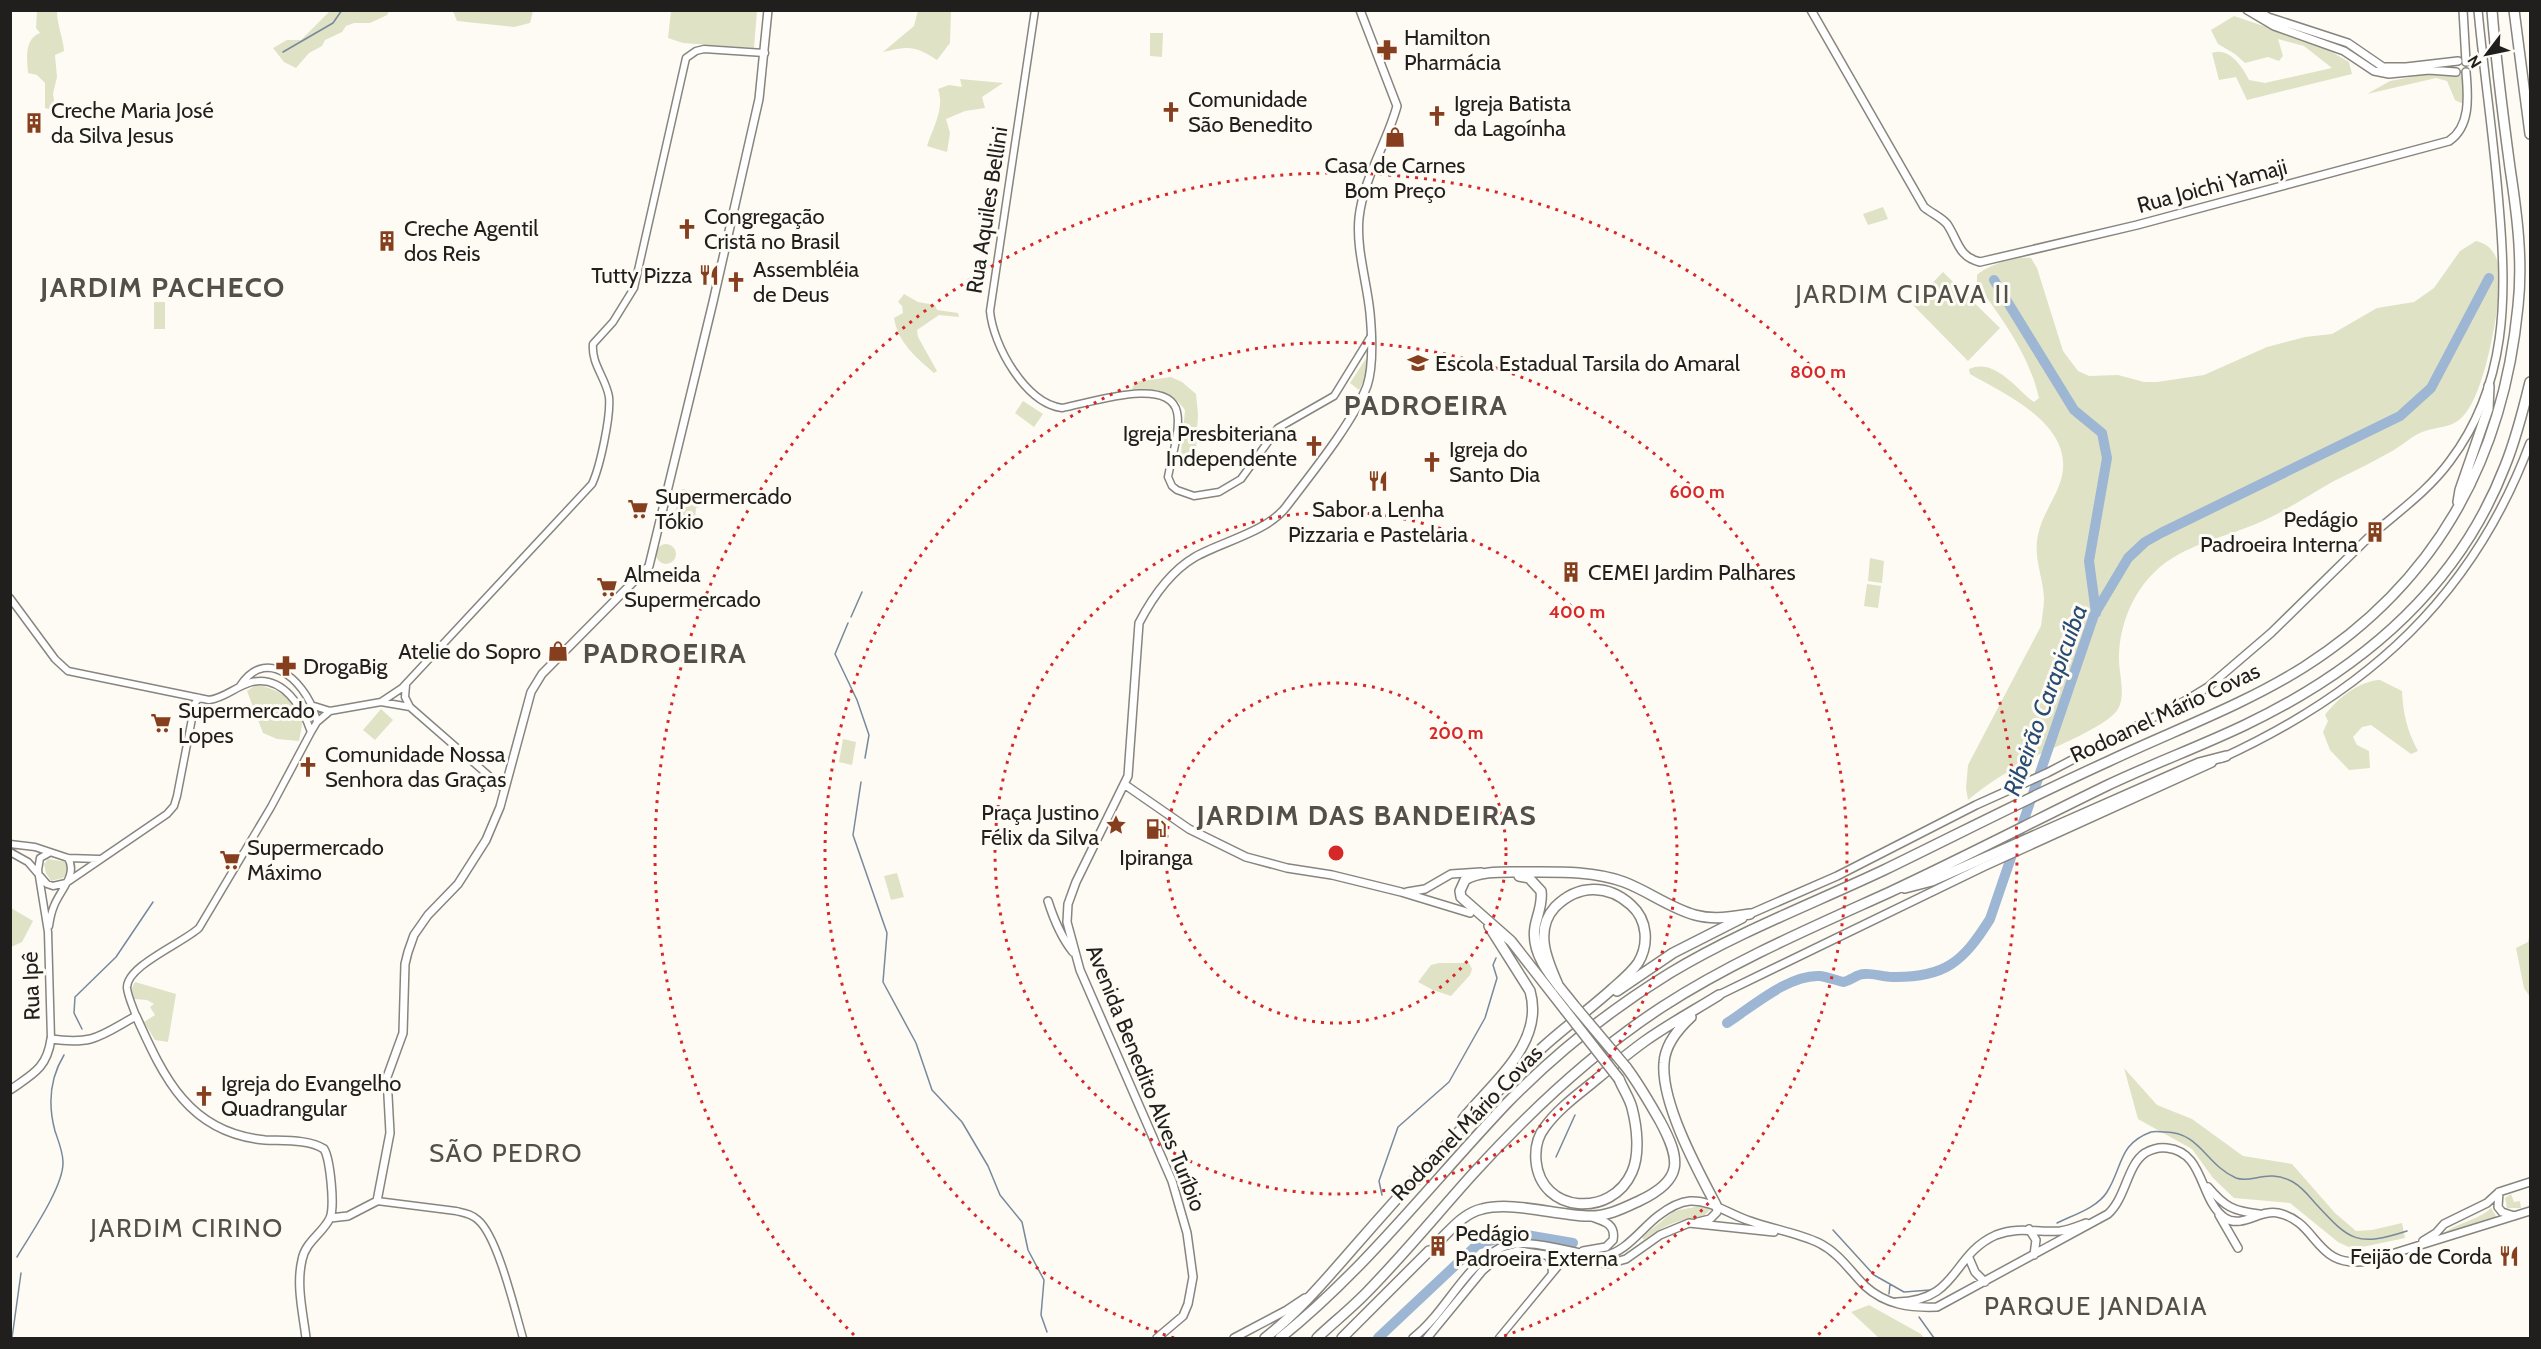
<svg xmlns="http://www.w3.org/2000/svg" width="2541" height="1349" font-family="Cabin,sans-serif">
<rect width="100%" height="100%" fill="#fefbf4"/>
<!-- green -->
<path fill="#dfe2c5" d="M37 11H57C57 25 63 37 64 51L55 55 57 77 53 94 56 111 45 108V83L37 75 28 73C27 59 24 39 40 33L36 28Z
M330 11H389L387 15 370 23H354L346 26 342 32 325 40 322 46 309 53 296 68 284 62 273 48 287 40H301Z
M453 11V10L533 11 530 23 514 27 457 21Z
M671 11H757L754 48 683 43 668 38Z
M918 11H951L950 43 937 60C915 45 908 46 883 52L914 26Z
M2234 16 2320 45 2349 62 2352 74 2247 100 2236 77 2219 80 2212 53C2229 47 2242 66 2249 80L2265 83 2332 68 2304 46 2278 39 2283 56 2279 61 2268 57 2245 63 2235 54 2218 44 2211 30Z
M1150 33H1163L1162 57 1150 56Z
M2433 73 2463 75 2464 102 2461 103 2455 100 2447 81 2436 78 2367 94 2390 81Z
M960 79 1003 83 982 97 985 108 965 111 946 119 950 133 947 152 927 146C933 128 945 108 938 89L949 85 962 87Z
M1883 207 1888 219 1868 225 1863 214Z
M2476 241C2503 247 2501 278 2498 301 2495 329 2482 403 2459 420 2449 428 2436 427 2425 431 2414 434 2404 444 2394 450 2375 461 2354 471 2334 481 2311 494 2290 508 2267 519 2232 536 2190 542 2160 567 2133 590 2119 625 2119 659 2119 674 2126 695 2118 709 2108 726 2052 748 2032 758 2009 771 1988 783 1968 800L1966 788 1968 765 2041 626C2042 617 2044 607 2044 598 2043 577 2033 557 2038 535 2042 514 2057 497 2062 476 2073 423 2004 394 1970 374L1969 369C1995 357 2017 390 2034 402L2039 398C2029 354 2002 319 1977 284V275C1988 265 2016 256 2031 258L2037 268 2063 351 2078 371 2089 376 2118 375 2144 382H2157L2204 375 2267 347 2305 337 2332 334 2377 308 2414 302 2434 288 2460 251Z
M1943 272 2000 328 1968 361 1912 304Z
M904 294 918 302 935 305 937 310 958 313 959 317 939 315 917 330 918 337 937 371 934 373C916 357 898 343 894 318L903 313 902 306 898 302Z
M154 302H165V329H154Z
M1367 357C1370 368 1364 380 1359 390L1350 383Z
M1171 377 1182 382 1196 394 1198 414 1195 470 1180 465 1185 410C1170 389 1156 389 1132 389L1135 382Z
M1023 401 1043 414 1034 427 1015 413Z
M682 489 702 494 699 507 696 508 695 521 681 529 670 527Z
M656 554a10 10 0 1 1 20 0a10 10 0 1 1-20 0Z
M1870 558 1884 561 1882 583 1868 581Z
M1867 584 1881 586 1878 608 1864 606Z
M2380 680 2402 691C2403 713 2407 731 2418 751L2411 754 2371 725 2362 727 2353 737 2357 745 2369 751 2370 768 2349 770 2330 750 2323 732 2328 721 2325 715C2338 698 2359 681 2380 680Z
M256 685C274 687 301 701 302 722 302 728 300 735 299 741L277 739 263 733 247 691Z
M381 709 393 720 375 740 363 730Z
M843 739 856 742 852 765 839 762Z
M48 859 67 862 69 871 63 878 51 881 46 873 44 864Z
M897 873 904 897 891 900 884 876Z
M11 908 33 921 22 942 11 947Z
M2530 933V997L2524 988 2516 948 2528 942Z
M1439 963H1469L1472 969 1470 975 1451 996 1433 990 1418 982 1431 965Z
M135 982 176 994 168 1042 155 1040 144 1022 155 1015 150 1007 154 1004 147 1000 134 999 131 990Z
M2124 1068 2157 1105 2192 1119 2243 1156 2292 1164 2335 1213 2356 1231 2372 1230 2402 1223 2405 1238 2353 1249 2338 1242 2290 1203 2234 1198 2213 1178 2192 1149 2138 1119Z
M2511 1194 2514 1202 2520 1201 2521 1208H2507L2505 1198Z
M1700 1206 1710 1210 1703 1217C1678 1219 1665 1225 1644 1240L1642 1237 1674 1211Z
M2491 1208 2497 1218 2443 1234C2457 1222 2478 1221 2491 1208Z
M1869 1305 1921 1334 1924 1338H1879L1851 1312Z"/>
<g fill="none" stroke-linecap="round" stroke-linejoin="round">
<!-- stream -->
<path stroke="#77899c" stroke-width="1.5" d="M283 52 333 23 342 10
M851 617 862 592
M848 623 835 654 857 700 869 735 865 758
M861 782 853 835 887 933 883 982 916 1043 932 1090 962 1122 988 1166 1000 1195 1022 1222 1028 1250 1044 1280 1041 1315 1047 1332
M82 1029 74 1013 75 997 116 957 153 902
M1556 1157 1575 1115
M1382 1195 1379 1181 1398 1127 1449 1082 1485 1018 1497 978 1493 965 1496 958
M2057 1223C2073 1215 2097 1208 2107 1192 2123 1167 2118 1144 2151 1132 2155 1131 2161 1132 2165 1132 2200 1132 2206 1165 2236 1178 2251 1184 2268 1168 2293 1182 2302 1187 2309 1196 2316 1204 2350 1241 2357 1247 2407 1231
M1833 1230 1874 1275 1904 1292 1930 1290
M17 1257C30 1235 64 1186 63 1162 63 1152 58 1140 55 1131 48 1105 50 1078 64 1055
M1889 1294 1890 1284
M1919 1317 1934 1338
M12 1338 21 1273"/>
<!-- river -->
<path stroke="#9cb6d3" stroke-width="10" d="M1994 280 2074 410 2102 433 2107 458 2089 561 2096 613
M1727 1023C1752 1007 1789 974 1820 976 1828 977 1835 980 1843 982 1850 981 1857 974 1864 974 1873 973 1883 977 1892 977 1945 978 1963 962 1990 919L2094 615 2128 558 2145 542 2161 533 2400 416 2431 388 2489 278
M1378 1338 1477 1245 1518 1232 1520 1234 1573 1243"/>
<!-- secondary-tunnel -->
<path stroke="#d2cfc9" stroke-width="7" stroke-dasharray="7 3.5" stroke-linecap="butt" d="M2368 538 2381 527"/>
<!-- motorway-tunnel -->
<path stroke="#d2cfc9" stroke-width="9" stroke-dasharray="9 4.5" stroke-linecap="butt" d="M1429 1251 1442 1238"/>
<!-- tertiary casing -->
<g stroke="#88857f" stroke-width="9">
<path id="tertiary" d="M1035 10 990 311C993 345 1025 403 1062 408 1087 404 1169 375 1177 412 1181 429 1171 460 1168 477L1172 486 1177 490 1194 496 1219 492 1241 479 1278 428 1334 396 1371 336
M10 598 55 659 68 671 209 700C225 698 236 686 252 682 283 675 303 708 311 732
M406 685 405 697 410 707
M240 686C269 642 310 687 317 722
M381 702 410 707 504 789
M314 706 330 711 381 702 402 688 592 484C600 467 611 416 609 397 606 378 591 364 593 344L613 322 634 288 686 58 696 51 704 49 765 53
M10 844 35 847 68 858 99 859
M10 852 28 862 47 884 53 886 66 883 167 814 174 806 177 796 195 703 199 698
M49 853 40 858 38 870 48 932 51 1039
M49 926C50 919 51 913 54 906 60 890 78 875 68 858
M136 1016C133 1007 128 997 127 988 126 966 183 943 199 928L271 807 311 732 317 722 330 711
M377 1201 456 1211C464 1213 472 1214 478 1220 498 1237 515 1311 523 1338
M1547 1255 1551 1262 1552 1273
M1499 1338 1565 1258"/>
</g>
<!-- secondary casing -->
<g stroke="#88857f" stroke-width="10">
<path id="secondary" d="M1811 10 1924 207C1931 213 1941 217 1947 224 1958 240 1958 257 1980 262L2137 225 2449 141C2471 126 2468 96 2466 72
M2247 10 2274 26 2344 51 2374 71 2389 74 2429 70 2456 72
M2257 10 2268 17 2348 43 2383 67H2406L2458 61
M2463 10 2466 62
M2381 527C2406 506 2431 487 2450 461 2508 384 2507 297 2499 205 2494 140 2484 75 2478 10
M2222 758C2368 691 2473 596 2530 443
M1124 784 1189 829 1246 857 1287 868 1332 875 1401 892 1470 913
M1407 892 1425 889 1451 874 1481 872
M1048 901C1054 920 1061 937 1073 952
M1750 914 1837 876 1976 805 2047 773 2185 701 2208 687 2271 633 2368 538
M1719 995 1983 867 2212 763
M10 1090C33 1074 47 1068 51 1039 94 1045 100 1036 136 1016 164 1078 189 1133 265 1140 282 1141 309 1139 324 1149 330 1159 335 1206 330 1218 323 1233 305 1242 302 1260 296 1285 303 1313 306 1338
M2208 1187C2225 1207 2233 1211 2259 1214
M2499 1192 2498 1207 2502 1212 2514 1216
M2219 1215 2238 1248
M330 1218 348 1216 377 1201 390 1133 387 1077 403 1033 405 964 408 952 414 935 428 915 458 884 486 840 500 807 531 692 542 674 649 566 713 302 759 99 768 10
M1698 1222 1710 1219 1717 1212 1716 1205
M2029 1229 2036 1240 2034 1255
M2423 1241 2436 1233 2444 1224 2487 1203 2499 1192 2530 1182
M1583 1251 1606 1247 1613 1240C1616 1224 1604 1221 1592 1217
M1969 1258 1975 1272 1985 1282
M1897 1302C1959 1301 1951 1255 1996 1235 2019 1226 2037 1233 2060 1231 2069 1230 2078 1226 2086 1223
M1157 1338 1183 1316 1188 1304 1193 1277 1187 1233 1172 1181 1080 970 1067 922 1068 904 1076 882 1128 776 1139 623C1152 598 1171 571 1195 557 1221 542 1267 532 1286 507 1311 474 1352 424 1367 386 1374 365 1372 335 1370 313 1367 282 1356 249 1359 218 1363 179 1387 143 1397 106L1360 10
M1234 1338 1287 1310 1305 1298
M1413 1338C1444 1314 1460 1274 1493 1252 1517 1235 1555 1248 1581 1253 1588 1255 1596 1257 1604 1256 1626 1252 1641 1229 1658 1216 1667 1209 1678 1202 1690 1201 1712 1200 1730 1215 1750 1221 1772 1229 1798 1233 1819 1243 1839 1253 1850 1271 1865 1286 1886 1305 1910 1308 1937 1307L2108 1214C2126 1198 2127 1165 2145 1153 2152 1149 2160 1147 2167 1148 2205 1152 2199 1200 2225 1218 2242 1229 2260 1209 2278 1213 2320 1222 2313 1270 2369 1261L2530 1211
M1427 1338 1482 1271 1499 1256 1518 1251 1608 1264 1626 1259 1660 1235 1689 1223 1774 1232"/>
</g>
<!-- motorway casing -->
<g stroke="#88857f" stroke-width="12">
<path id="motorway" d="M2514 10 2530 134
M2458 502 2460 490 2488 409 2489 386
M1519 876 1529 878 1541 891C1543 904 1537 915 1535 927 1530 957 1556 982 1573 1004
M1905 888 1932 881 2174 774 2199 763 2226 756
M1617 991 1673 953 1742 918
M1565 1010 1511 941 1461 897 1460 891 1465 880C1480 871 1502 872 1519 872 1553 872 1592 870 1624 882 1648 891 1670 908 1695 915 1713 920 1732 917 1750 914
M1691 1017C1678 1029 1665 1044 1664 1063 1661 1103 1697 1169 1716 1205
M1619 1079C1623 1089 1630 1099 1632 1108 1637 1127 1640 1154 1632 1172 1612 1218 1541 1214 1536 1161 1535 1149 1537 1137 1545 1127 1557 1110 1576 1096 1592 1083 1609 1069 1627 1054 1645 1041 1669 1024 1695 1010 1719 995
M1463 1119C1493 1082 1545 1043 1530 991L1489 926
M1442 1238C1454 1226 1465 1213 1482 1209 1512 1201 1555 1215 1587 1216 1606 1217 1622 1209 1639 1201 1684 1180 1681 1160 1660 1121 1649 1102 1639 1084 1626 1067
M1265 1338C1300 1311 1327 1278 1356 1245 1397 1198 1438 1152 1482 1108 1502 1087 1522 1066 1543 1047 1565 1027 1590 1009 1612 989 1621 981 1631 973 1638 963 1649 945 1648 920 1631 905 1608 884 1578 884 1555 907 1533 931 1548 962 1559 987
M1280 1338C1365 1270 1432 1182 1507 1103 1555 1054 1611 1009 1670 973 1738 932 1812 904 1884 870 1958 834 2032 796 2107 762 2172 731 2242 706 2304 667 2436 583 2503 461 2518 306 2523 260 2517 214 2510 168 2503 116 2496 63 2492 10
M1317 1338C1334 1322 1353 1307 1369 1290 1405 1253 1437 1214 1471 1176 1528 1113 1590 1054 1662 1007 1733 961 1813 927 1890 892 1963 858 2034 821 2106 786 2152 764 2199 747 2245 725 2360 670 2458 588 2505 466 2516 439 2523 411 2530 382
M1342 1338 1429 1251"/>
</g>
<!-- tertiary -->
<use href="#tertiary" stroke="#fff" stroke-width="6"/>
<!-- secondary -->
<use href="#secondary" stroke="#fff" stroke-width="7"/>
<!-- motorway -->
<use href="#motorway" stroke="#fff" stroke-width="9"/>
<!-- motorway-bridge casing -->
<g stroke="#88857f" stroke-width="12" stroke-linecap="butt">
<path id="motorway-bridge" d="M1573 1004 1626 1067
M1565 1010 1619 1079"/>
</g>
<!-- motorway-bridge -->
<use href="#motorway-bridge" stroke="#fff" stroke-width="9"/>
</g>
<!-- distance rings -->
<g fill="none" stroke="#d62828" stroke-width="3" stroke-dasharray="3 6">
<circle cx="1336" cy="853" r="170"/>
<circle cx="1336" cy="853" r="341"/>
<path d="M1174 1338A511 511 0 1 1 1498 1338"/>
<path d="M854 1335A681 681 0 1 1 1818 1335"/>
</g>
<!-- icons -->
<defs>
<g id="pharmacy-bare" transform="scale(1.62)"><path d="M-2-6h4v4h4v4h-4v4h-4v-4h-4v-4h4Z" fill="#863f1e" stroke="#fefbf4" stroke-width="2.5" paint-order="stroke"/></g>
<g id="church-bare" transform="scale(1.62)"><path d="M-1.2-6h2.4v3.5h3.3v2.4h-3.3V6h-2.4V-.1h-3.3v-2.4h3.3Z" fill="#863f1e" stroke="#fefbf4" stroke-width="2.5" paint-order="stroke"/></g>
<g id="building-bare" transform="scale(1.62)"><path d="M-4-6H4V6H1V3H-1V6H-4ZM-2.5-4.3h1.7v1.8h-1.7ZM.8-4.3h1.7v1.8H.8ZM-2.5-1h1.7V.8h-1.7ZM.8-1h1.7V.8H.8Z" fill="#863f1e" stroke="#fefbf4" stroke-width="2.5" paint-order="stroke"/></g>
<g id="shop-bare" transform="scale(1.62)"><path d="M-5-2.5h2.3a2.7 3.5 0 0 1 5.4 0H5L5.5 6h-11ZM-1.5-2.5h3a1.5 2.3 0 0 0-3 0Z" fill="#863f1e" stroke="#fefbf4" stroke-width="2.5" paint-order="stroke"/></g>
<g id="restaurant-bare" transform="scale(1.62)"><path d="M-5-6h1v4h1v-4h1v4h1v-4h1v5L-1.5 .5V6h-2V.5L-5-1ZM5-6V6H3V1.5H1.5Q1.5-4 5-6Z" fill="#863f1e" stroke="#fefbf4" stroke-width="2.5" paint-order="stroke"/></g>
<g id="school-bare" transform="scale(1.62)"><path d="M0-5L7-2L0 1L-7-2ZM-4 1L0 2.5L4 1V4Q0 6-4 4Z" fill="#863f1e" stroke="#fefbf4" stroke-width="2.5" paint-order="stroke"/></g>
<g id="supermarket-bare" transform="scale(1.62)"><path d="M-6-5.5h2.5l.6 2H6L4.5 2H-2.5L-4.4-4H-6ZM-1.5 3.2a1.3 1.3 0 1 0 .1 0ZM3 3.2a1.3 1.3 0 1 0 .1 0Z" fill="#863f1e" stroke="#fefbf4" stroke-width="2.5" paint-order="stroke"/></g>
<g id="sight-bare" transform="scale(1.62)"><path d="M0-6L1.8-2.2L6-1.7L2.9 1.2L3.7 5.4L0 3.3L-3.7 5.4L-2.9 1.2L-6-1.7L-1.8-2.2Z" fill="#863f1e" stroke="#fefbf4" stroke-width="2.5" paint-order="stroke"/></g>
<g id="fuel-bare" transform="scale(1.62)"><path d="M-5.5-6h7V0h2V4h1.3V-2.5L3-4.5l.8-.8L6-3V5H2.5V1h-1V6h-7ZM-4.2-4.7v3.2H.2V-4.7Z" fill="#863f1e" stroke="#fefbf4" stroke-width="2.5" paint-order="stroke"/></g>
</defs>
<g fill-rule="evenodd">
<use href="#pharmacy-bare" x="1387" y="50"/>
<use href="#church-bare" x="1171" y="112"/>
<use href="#church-bare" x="1437" y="116"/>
<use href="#building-bare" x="34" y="123"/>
<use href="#shop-bare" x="1395" y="137"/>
<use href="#church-bare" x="687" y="229"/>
<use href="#building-bare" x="387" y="241"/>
<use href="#restaurant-bare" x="709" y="275"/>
<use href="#church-bare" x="736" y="282"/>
<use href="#school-bare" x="1418" y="363"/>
<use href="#church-bare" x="1314" y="446"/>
<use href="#church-bare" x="1432" y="462"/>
<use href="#restaurant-bare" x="1378" y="481"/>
<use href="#supermarket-bare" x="638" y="509"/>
<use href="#building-bare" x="2375" y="532"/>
<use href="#building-bare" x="1571" y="572"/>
<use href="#supermarket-bare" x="607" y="587"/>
<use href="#shop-bare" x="558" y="651"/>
<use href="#pharmacy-bare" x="286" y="666"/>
<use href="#supermarket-bare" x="161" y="723"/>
<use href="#church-bare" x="308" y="767"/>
<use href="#sight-bare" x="1116" y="825"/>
<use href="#fuel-bare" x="1156" y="829"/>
<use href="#supermarket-bare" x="230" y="860"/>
<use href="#church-bare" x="204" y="1096"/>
<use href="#building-bare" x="1438" y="1246"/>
<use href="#restaurant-bare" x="2509" y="1256"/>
</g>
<g text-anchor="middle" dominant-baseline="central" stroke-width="6" stroke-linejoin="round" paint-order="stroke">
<!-- poi labels -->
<g font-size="22" fill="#201f1d" stroke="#fefbf4" text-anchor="start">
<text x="1404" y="37">Hamilton<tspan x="1404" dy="25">Pharmácia</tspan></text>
<text x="1188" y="99">Comunidade<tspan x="1188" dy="25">São Benedito</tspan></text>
<text x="1454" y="103">Igreja Batista<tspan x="1454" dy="25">da Lagoínha</tspan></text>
<text x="51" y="110">Creche Maria José<tspan x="51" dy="25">da Silva Jesus</tspan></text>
<text x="1395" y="165" text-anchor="middle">Casa de Carnes<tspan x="1395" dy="25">Bom Preço</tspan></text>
<text x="704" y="216">Congregação<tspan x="704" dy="25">Cristã no Brasil</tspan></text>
<text x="404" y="228">Creche Agentil<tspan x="404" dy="25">dos Reis</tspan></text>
<text x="753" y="269">Assembléia<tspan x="753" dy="25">de Deus</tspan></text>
<text x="692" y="275" text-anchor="end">Tutty Pizza</text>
<text x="1435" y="363">Escola Estadual Tarsila do Amaral</text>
<text x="1297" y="433" text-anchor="end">Igreja Presbiteriana<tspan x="1297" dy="25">Independente</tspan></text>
<text x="1449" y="449">Igreja do<tspan x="1449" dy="25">Santo Dia</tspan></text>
<text x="655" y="496">Supermercado<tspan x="655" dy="25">Tókio</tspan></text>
<text x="1378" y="509" text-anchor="middle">Sabor a Lenha<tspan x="1378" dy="25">Pizzaria e Pastelaria</tspan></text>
<text x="2358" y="519" text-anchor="end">Pedágio<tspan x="2358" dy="25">Padroeira Interna</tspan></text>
<text x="1588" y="572">CEMEI Jardim Palhares</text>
<text x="624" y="574">Almeida<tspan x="624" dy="25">Supermercado</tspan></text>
<text x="541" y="651" text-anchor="end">Atelie do Sopro</text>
<text x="303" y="666">DrogaBig</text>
<text x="178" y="710">Supermercado<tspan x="178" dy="25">Lopes</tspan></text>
<text x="325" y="754">Comunidade Nossa<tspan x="325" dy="25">Senhora das Graças</tspan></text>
<text x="1099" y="812" text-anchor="end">Praça Justino<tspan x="1099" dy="25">Félix da Silva</tspan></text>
<text x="247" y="847">Supermercado<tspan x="247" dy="25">Máximo</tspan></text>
<text x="1156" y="857" text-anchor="middle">Ipiranga</text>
<text x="221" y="1083">Igreja do Evangelho<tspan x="221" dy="25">Quadrangular</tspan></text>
<text x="1455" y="1233">Pedágio<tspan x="1455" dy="25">Padroeira Externa</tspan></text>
<text x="2492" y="1256" text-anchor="end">Feijão de Corda</text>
</g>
<!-- street labels -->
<g font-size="22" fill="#201f1d" stroke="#fefbf4">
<text transform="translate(2212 186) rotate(-15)">Rua Joichi Yamaji</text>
<text transform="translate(987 210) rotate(-81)">Rua Aquiles Bellini</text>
<text transform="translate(2165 713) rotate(-25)">Rodoanel Mário Covas</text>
<text transform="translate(31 986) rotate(-92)">Rua Ipê</text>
<text transform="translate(1146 1078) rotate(68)">Avenida Benedito Alves Turíbio</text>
<text transform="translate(1467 1123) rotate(-46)">Rodoanel Mário Covas</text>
</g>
<!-- water labels -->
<g font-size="24" font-style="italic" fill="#264b74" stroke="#fefbf4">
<text transform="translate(2045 700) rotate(-70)">Ribeirão Carapicuíba</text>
</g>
<!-- quarter labels -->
<g font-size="26" letter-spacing="1.5" fill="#53504b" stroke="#fefbf4">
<text x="1903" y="294">JARDIM CIPAVA II</text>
<text x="506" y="1153">SÃO PEDRO</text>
<text x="187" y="1228">JARDIM CIRINO</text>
<text x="2096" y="1306">PARQUE JANDAIA</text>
</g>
<!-- district labels -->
<g font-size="28" font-weight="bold" letter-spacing="1.5" fill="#53504b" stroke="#fefbf4">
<text x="163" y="287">JARDIM PACHECO</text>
<text x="1426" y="405">PADROEIRA</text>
<text x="665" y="653">PADROEIRA</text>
<text x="1367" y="815">JARDIM DAS BANDEIRAS</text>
</g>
</g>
<circle cx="1336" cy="853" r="9" fill="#d62828" stroke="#fefbf4" stroke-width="3"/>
<g font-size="18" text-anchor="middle" font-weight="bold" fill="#d62828" stroke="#fefbf4" stroke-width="6" stroke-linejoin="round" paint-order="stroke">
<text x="1818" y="378">800 m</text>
<text x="1697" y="498">600 m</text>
<text x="1577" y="618">400 m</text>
<text x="1456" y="739">200 m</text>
</g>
<!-- border -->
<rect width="2541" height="1349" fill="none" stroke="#201f1d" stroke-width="24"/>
<!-- north arrow -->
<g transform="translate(2487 54) rotate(238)" stroke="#fefbf4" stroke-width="4.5" paint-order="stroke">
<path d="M0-4.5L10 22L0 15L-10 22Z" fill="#201f1d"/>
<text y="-9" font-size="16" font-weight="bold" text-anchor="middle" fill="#201f1d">N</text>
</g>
</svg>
